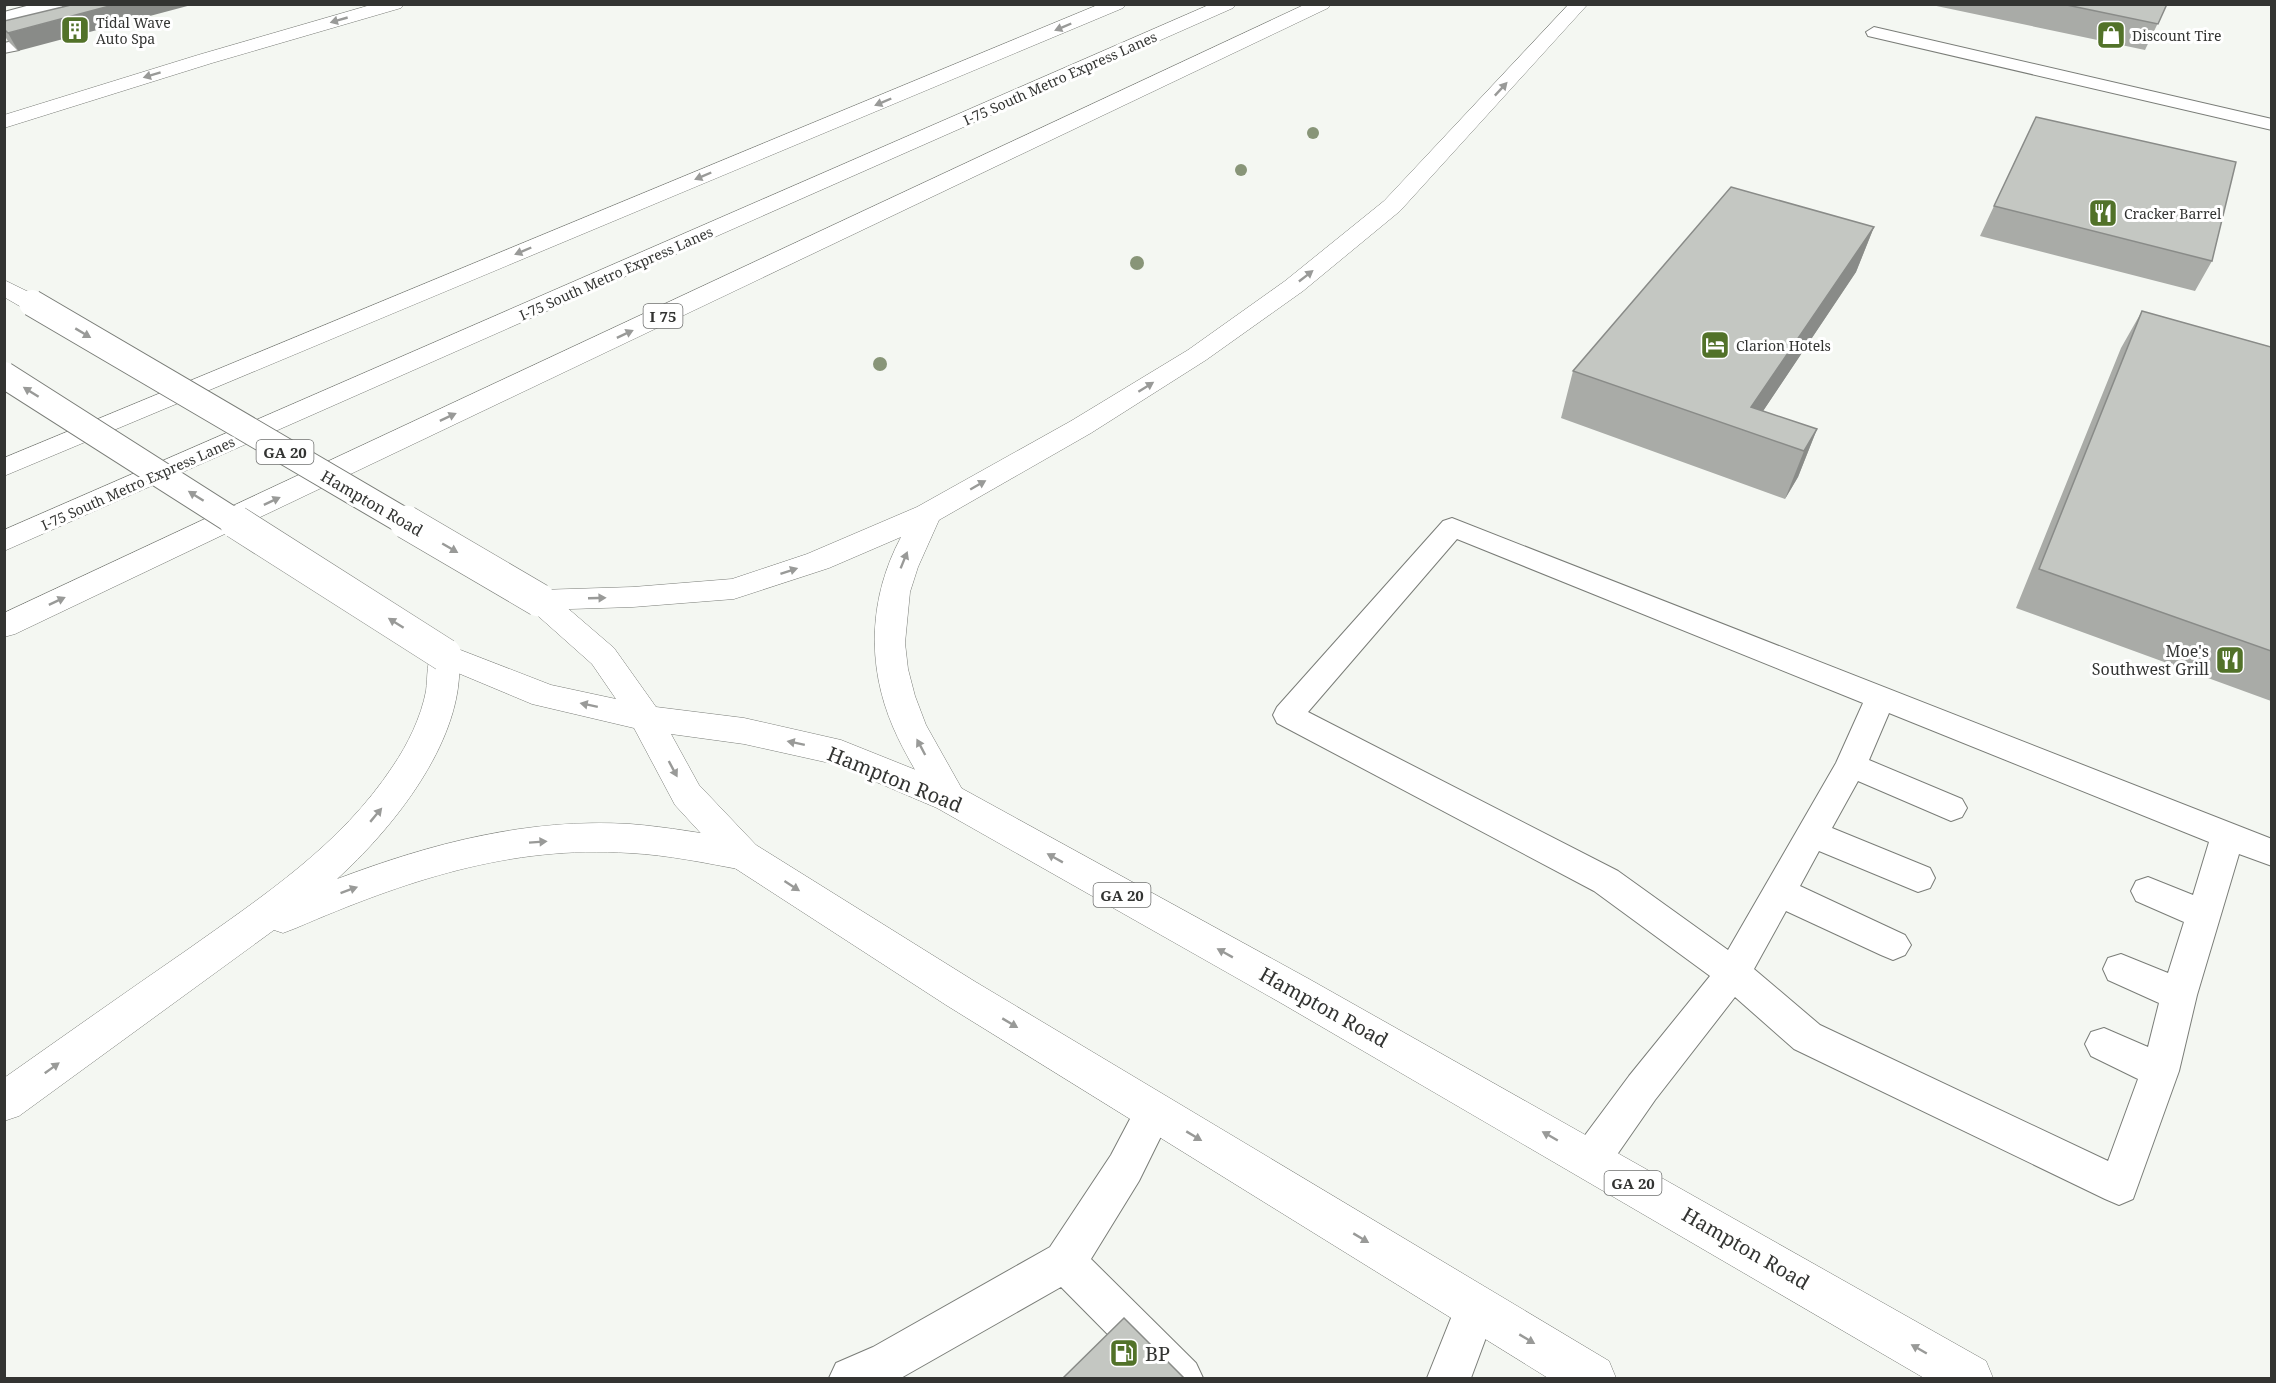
<svg xmlns="http://www.w3.org/2000/svg" width="2276" height="1383" font-family="'Noto Serif',serif">
<rect width="100%" height="100%" fill="#f4f7f2"/>
<g fill="none" stroke-linecap="round" stroke-linejoin="round">
<!-- service casing -->
<g stroke="#7a7d78" stroke-width="2">
<path id="service" d="M34 4H64L62 7 4 22V12Z
M1874 27 2272 119V130L1868 36 1866 32Z
M13 41 19 42 22 46 19 50 4 53V43Z
M1452 518 2272 839V866L2239 854 2197 995 2179 1071 2133 1199 2119 1205 2105 1199 1794 1049 1735 997 1655 1100 1605 1172 1591 1178 1577 1172 1571 1159 1577 1146 1629 1076 1710 976 1594 891 1277 723 1273 715 1277 707 1443 521ZM1457 539 1863 703 1836 763 1728 950 1618 871 1308 712ZM1889 713 2209 842 2193 895 2148 877 2136 881 2131 891 2136 901 2184 922 2168 973 2121 954 2108 958 2103 969 2108 980 2159 1003 2148 1047 2104 1028 2091 1032 2085 1044 2091 1056 2138 1079 2108 1161 1820 1025 1754 969 1786 911 1881 955 1893 960 1905 955 1911 945 1905 935 1800 886 1819 851 1918 892 1930 888 1935 878 1930 868 1832 828 1858 781 1951 821 1962 817 1967 808 1962 799 1869 760Z
M1154 1094 1168 1100 1173 1112 1139 1181 1091 1259 1196 1363 1203 1378H1151L1061 1287 901 1378H829L836 1363 873 1347 1050 1247 1111 1155 1140 1100Z
M1476 1287 1491 1293 1497 1308 1471 1378H1427L1461 1293Z"/>
</g>
<!-- primary casing -->
<g stroke="#7a7d78" stroke-width="1">
<path id="primary" d="M539 590 550 593 614 648 656 707 744 718 841 740 961 788 1309 979 1986 1361 1993 1378H1924L1281 1003 937 808 834 764 744 744 671 734 699 785 756 845 974 981 1609 1361 1616 1378H1548L946 1005 730 865 675 805 634 728 532 704 434 663 429 655 434 647 445 644 551 685 616 699 592 664 528 607 524 600 528 593Z"/>
</g>
<!-- trunk casing -->
<g stroke="#7a7d78" stroke-width="1">
<path id="trunk" d="M4 280 41 298 44 303 41 308 32 310 23 308 4 297Z"/>
</g>
<!-- motorway casing -->
<g stroke="#7a7d78" stroke-width="1">
<path id="motorway" d="M374 4H404L401 8 212 63 4 128V115L198 55Z
M1100 4H1126L1123 8 4 476V458Z
M1211 4H1236L1233 8 4 551V530Z
M1306 4H1331L1328 8 15 634 4 637V613Z
M1569 4H1588L1400 211 1303 291 1206 360 1091 433 939 520 918 567 910 592 905 643 908 669 915 696 926 725 967 798 961 808 949 812 937 808C922 781 905 755 893 727 866 664 869 597 901 537L829 568 734 599 633 607 539 610 528 607 524 600 528 593 539 590 633 587 732 579 807 554 917 507 1071 421 1188 350 1285 281 1384 201Z
M445 644 456 647C462 657 460 666 459 678 454 752 390 831 337 879 432 843 528 818 630 824 668 827 706 834 743 840L756 845 761 855 756 865 743 870C706 863 668 855 630 853 510 845 405 881 296 928L283 933 274 930 19 1116 4 1121V1078C65 1035 126 992 187 950 263 896 341 845 393 766 408 744 421 717 426 691 428 676 426 661 434 647Z"/>
</g>
<!-- service -->
<use href="#service" fill="#fff" fill-rule="evenodd"/>
<!-- primary -->
<use href="#primary" fill="#fff" fill-rule="evenodd"/>
<!-- trunk -->
<use href="#trunk" fill="#fff" fill-rule="evenodd"/>
<!-- motorway -->
<use href="#motorway" fill="#fff" fill-rule="evenodd"/>
<!-- trunk-bridge-far1 casing -->
<g stroke="#7a7d78" stroke-width="28" stroke-linecap="butt">
<path id="trunk-bridge-far1" d="M32 303 409 524
M4 375 238 524"/>
</g>
<!-- trunk-bridge casing -->
<g stroke="#7a7d78" stroke-width="34" stroke-linecap="butt">
<path id="trunk-bridge" d="M236 522 445 655
M406 522 539 600"/>
</g>
<!-- trunk-bridge-far1 -->
<use href="#trunk-bridge-far1" stroke="#fff" stroke-width="26"/>
<!-- trunk-bridge -->
<use href="#trunk-bridge" stroke="#fff" stroke-width="33"/>
</g>
<!-- trees -->
<g fill="#889578">
<circle cx="1313" cy="133" r="6"/>
<circle cx="1241" cy="170" r="6"/>
<circle cx="1137" cy="263" r="7"/>
<circle cx="880" cy="364" r="7"/>
</g>
<!-- wall -->
<path fill="#a9aba7" d="M1927 4H2167L2145 50Z
M4 21 18 51 8 41 4 35Z
M1994 206 2212 261 2195 291 1980 236Z
M1874 227 1856 272 1763 411 1817 429 1798 477 1785 499 1561 418 1573 371Z
M2142 311 2271 347V701L2016 608 2121 348Z"/>
<!-- shaded-wall -->
<path fill="#898b88" d="M4 4H16L4 7Z
M117 4H195L18 51 8 33Z
M1874 227 1856 272 1749 432 1751 407Z
M1817 429 1798 477 1785 499 1804 451Z"/>
<!-- building -->
<path fill="#c4c7c2" stroke="#898b88" stroke-width="1.5" d="M75 4H117L8 33 4 29V21Z
M2062 4H2167L2158 24Z
M2036 117 2236 162 2212 261 1994 206Z
M1731 187 1874 227 1751 407 1817 429 1804 451 1573 371Z
M2142 311 2271 347V651L2039 569Z
M1124 1318 1184 1378H1063Z"/>
<!-- one-way arrows -->
<defs><path id="oneway-solid" d="M-6-.8H1V-3.2L6.5 0L1 3.2V.8H-6Z" transform="scale(1.5)"/></defs>
<g fill="#999a98">
<use href="#oneway-solid" transform="translate(339 20) rotate(164)"/>
<use href="#oneway-solid" transform="translate(1063 27) rotate(157)"/>
<use href="#oneway-solid" transform="translate(152 75) rotate(163)"/>
<use href="#oneway-solid" transform="translate(1501 89) rotate(-47)"/>
<use href="#oneway-solid" transform="translate(883 102) rotate(157)"/>
<use href="#oneway-solid" transform="translate(703 176) rotate(157)"/>
<use href="#oneway-solid" transform="translate(523 251) rotate(157)"/>
<use href="#oneway-solid" transform="translate(1306 276) rotate(-38)"/>
<use href="#oneway-solid" transform="translate(83 333) rotate(31)"/>
<use href="#oneway-solid" transform="translate(625 334) rotate(-25)"/>
<use href="#oneway-solid" transform="translate(1146 387) rotate(-32)"/>
<use href="#oneway-solid" transform="translate(31 392) rotate(-148)"/>
<use href="#oneway-solid" transform="translate(448 417) rotate(-25)"/>
<use href="#oneway-solid" transform="translate(978 485) rotate(-30)"/>
<use href="#oneway-solid" transform="translate(196 496) rotate(-148)"/>
<use href="#oneway-solid" transform="translate(272 501) rotate(-25)"/>
<use href="#oneway-solid" transform="translate(450 548) rotate(30)"/>
<use href="#oneway-solid" transform="translate(904 560) rotate(-68)"/>
<use href="#oneway-solid" transform="translate(789 571) rotate(-18)"/>
<use href="#oneway-solid" transform="translate(597 598) rotate(-2)"/>
<use href="#oneway-solid" transform="translate(57 601) rotate(-25)"/>
<use href="#oneway-solid" transform="translate(396 623) rotate(-148)"/>
<use href="#oneway-solid" transform="translate(589 705) rotate(-168)"/>
<use href="#oneway-solid" transform="translate(796 743) rotate(-168)"/>
<use href="#oneway-solid" transform="translate(921 747) rotate(-118)"/>
<use href="#oneway-solid" transform="translate(673 769) rotate(62)"/>
<use href="#oneway-solid" transform="translate(376 815) rotate(-50)"/>
<use href="#oneway-solid" transform="translate(538 842) rotate(-4)"/>
<use href="#oneway-solid" transform="translate(1055 858) rotate(-151)"/>
<use href="#oneway-solid" transform="translate(792 886) rotate(33)"/>
<use href="#oneway-solid" transform="translate(349 890) rotate(-20)"/>
<use href="#oneway-solid" transform="translate(1225 953) rotate(-151)"/>
<use href="#oneway-solid" transform="translate(1010 1023) rotate(31)"/>
<use href="#oneway-solid" transform="translate(52 1068) rotate(-36)"/>
<use href="#oneway-solid" transform="translate(1194 1136) rotate(31)"/>
<use href="#oneway-solid" transform="translate(1550 1136) rotate(-150)"/>
<use href="#oneway-solid" transform="translate(1361 1238) rotate(31)"/>
<use href="#oneway-solid" transform="translate(1527 1339) rotate(31)"/>
<use href="#oneway-solid" transform="translate(1919 1349) rotate(-150)"/>
</g>
<!-- icons -->
<defs>
<g id="building-square" transform="scale(1.5)"><rect x="-9" y="-9" width="18" height="18" rx="4" fill="#527229" stroke="#fff"/><path d="M-4-6H4V6H1V3H-1V6H-4ZM-2.5-4.3h1.7v1.8h-1.7ZM.8-4.3h1.7v1.8H.8ZM-2.5-1h1.7V.8h-1.7ZM.8-1h1.7V.8H.8Z" fill="#fff"/></g>
<g id="shop-square" transform="scale(1.5)"><rect x="-9" y="-9" width="18" height="18" rx="4" fill="#527229" stroke="#fff"/><path d="M-5-2.5h2.3a2.7 3.5 0 0 1 5.4 0H5L5.5 6h-11ZM-1.5-2.5h3a1.5 2.3 0 0 0-3 0Z" fill="#fff"/></g>
<g id="restaurant-square" transform="scale(1.5)"><rect x="-9" y="-9" width="18" height="18" rx="4" fill="#527229" stroke="#fff"/><path d="M-5-6h1v4h1v-4h1v4h1v-4h1v5L-1.5 .5V6h-2V.5L-5-1ZM5-6V6H3V1.5H1.5Q1.5-4 5-6Z" fill="#fff"/></g>
<g id="hotel-square" transform="scale(1.5)"><rect x="-9" y="-9" width="18" height="18" rx="4" fill="#527229" stroke="#fff"/><path d="M-6-4.5h1.5V1H6V5H4.5V3h-9V5H-6ZM-4 0a1.8 1.8 0 1 1 3.6 0ZM.5 0V-2.5h3Q6-2.5 6 0Z" fill="#fff"/></g>
<g id="fuel-square" transform="scale(1.5)"><rect x="-9" y="-9" width="18" height="18" rx="4" fill="#527229" stroke="#fff"/><path d="M-5.5-6h7V0h2V4h1.3V-2.5L3-4.5l.8-.8L6-3V5H2.5V1h-1V6h-7ZM-4.2-4.7v3.2H.2V-4.7Z" fill="#fff"/></g>
</defs>
<g fill-rule="evenodd">
<use href="#building-square" x="75" y="30"/>
<use href="#shop-square" x="2111" y="35"/>
<use href="#restaurant-square" x="2103" y="213"/>
<use href="#hotel-square" x="1715" y="345"/>
<use href="#restaurant-square" x="2230" y="660"/>
<use href="#fuel-square" x="1124" y="1353"/>
</g>
<g text-anchor="middle" dominant-baseline="central" stroke-width="6" stroke-linejoin="round" paint-order="stroke">
<!-- far-poi labels -->
<g font-size="14" fill="#333432" stroke="#fff" text-anchor="start">
<text x="96" y="22">Tidal Wave<tspan x="96" dy="16">Auto Spa</tspan></text>
<text x="2132" y="35">Discount Tire</text>
<text x="2124" y="213">Cracker Barrel</text>
<text x="1736" y="345">Clarion Hotels</text>
</g>
<!-- far-street labels -->
<g font-size="14" fill="#333432" stroke="#fff">
<text transform="translate(1060 78) rotate(-24)">I-75 South Metro Express Lanes</text>
<text transform="translate(616 273) rotate(-24)">I-75 South Metro Express Lanes</text>
<text transform="translate(138 483) rotate(-24)">I-75 South Metro Express Lanes</text>
</g>
<!-- shield labels -->
<g fill="#fff" stroke="#707170" stroke-width="1.5">
<rect x="643.5" y="304" width="39" height="24" rx="4.5"/>
<rect x="256.5" y="440" width="57" height="24" rx="4.5"/>
<rect x="1093.5" y="883" width="57" height="24" rx="4.5"/>
<rect x="1604.5" y="1171" width="57" height="24" rx="4.5"/>
</g>
<g font-size="15" font-weight="bold" fill="#333432">
<text x="663" y="316">I 75</text>
<text x="285" y="452">GA 20</text>
<text x="1122" y="895">GA 20</text>
<text x="1633" y="1183">GA 20</text>
</g>
<!-- street labels -->
<g font-size="16" fill="#333432" stroke="#fff">
<text transform="translate(372 503) rotate(30)">Hampton Road</text>
</g>
<!-- poi labels -->
<g font-size="16" fill="#333432" stroke="#fff" text-anchor="end">
<text x="2209" y="651">Moe's<tspan x="2209" dy="18">Southwest Grill</tspan></text>
</g>
<!-- near-street labels -->
<g font-size="20" fill="#333432" stroke="#fff">
<text transform="translate(895 779) rotate(22)">Hampton Road</text>
<text transform="translate(1324 1007) rotate(29)">Hampton Road</text>
<text transform="translate(1746 1248) rotate(30)">Hampton Road</text>
</g>
<!-- near-poi labels -->
<g font-size="20" fill="#333432" stroke="#fff" text-anchor="start">
<text x="1145" y="1353">BP</text>
</g>
</g>
<!-- border -->
<rect width="2276" height="1383" fill="none" stroke="#333432" stroke-width="12"/>
</svg>
